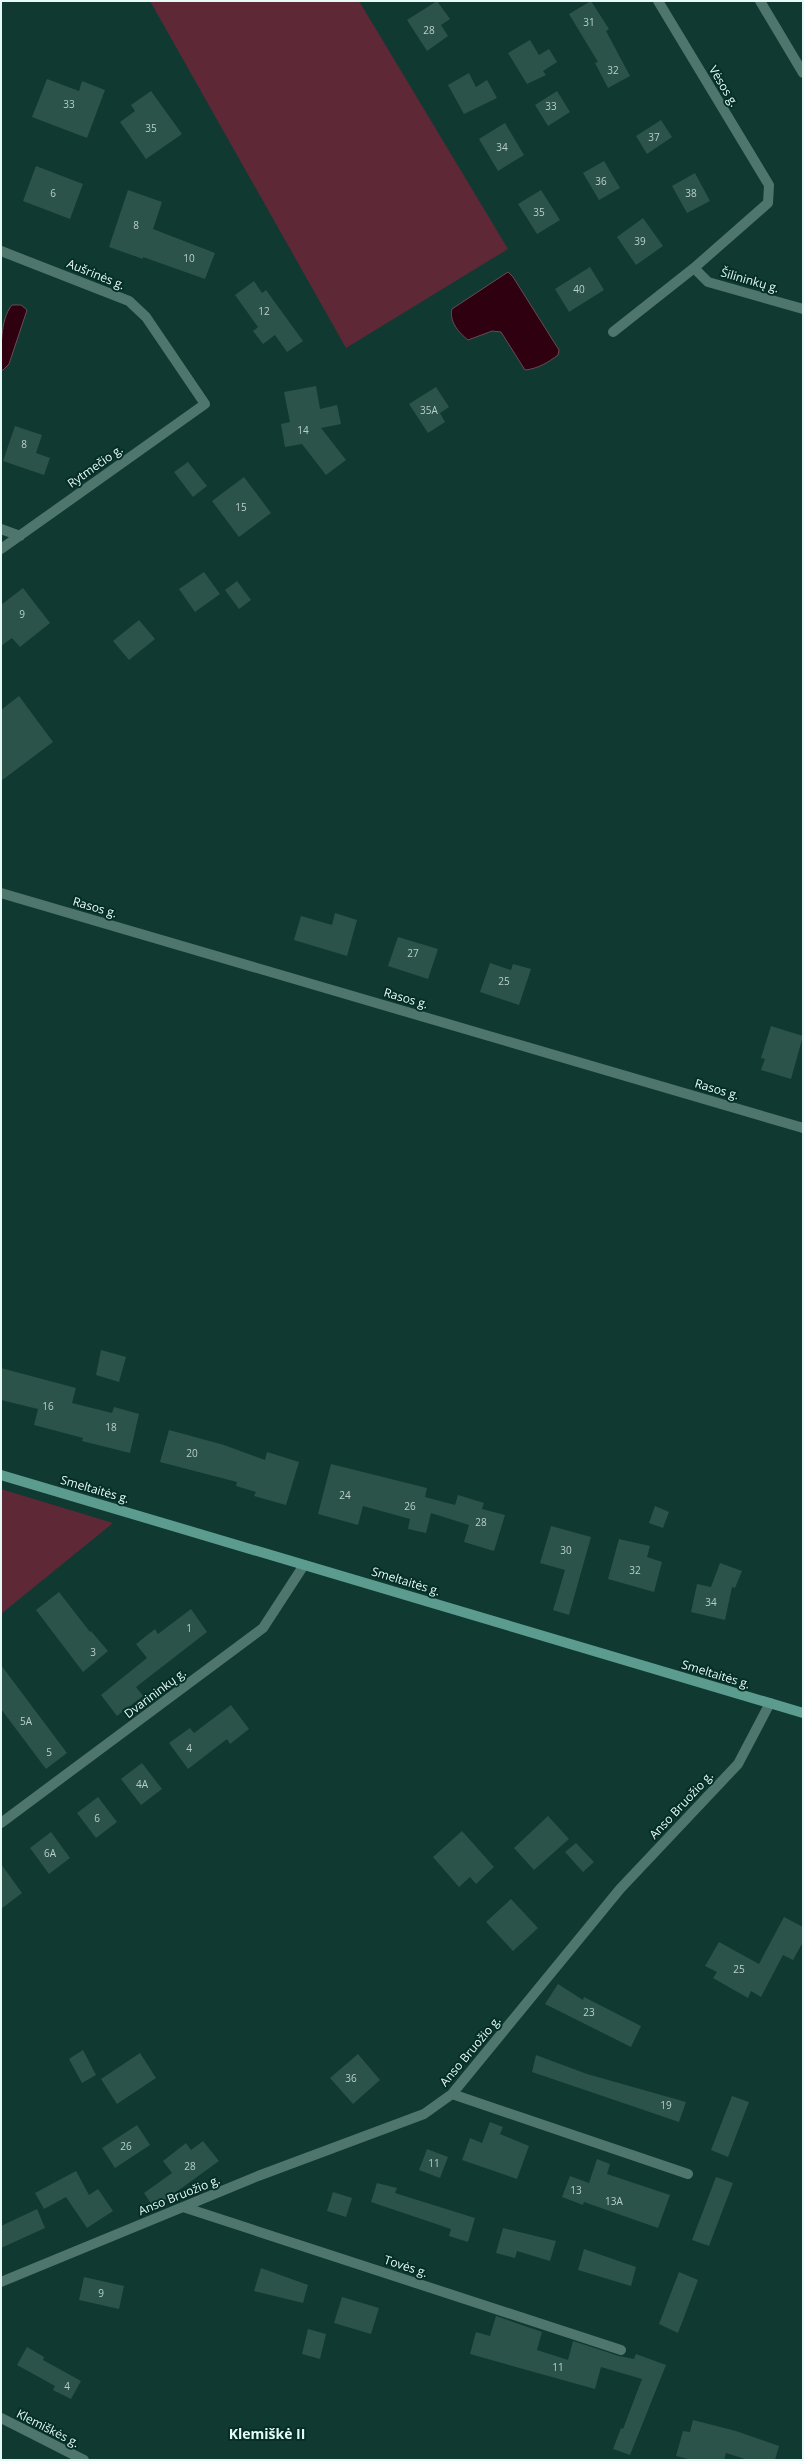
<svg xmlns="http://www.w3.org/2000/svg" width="804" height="2461" font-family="'Open Sans',sans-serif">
<rect width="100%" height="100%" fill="#103931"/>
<!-- green -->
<path fill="#5e2837" d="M150 1H359L508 249 346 348Z
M1 1489 113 1523 1 1614Z"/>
<!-- water -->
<path fill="#2f000f" stroke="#664b54" d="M508 272 513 277 559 350 558 355C549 362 537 369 525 370L501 332 492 331 468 340C458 332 449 321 452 309Z
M12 305H21L27 310 9 364 3 370H1C1 349 0 319 12 305Z"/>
<!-- building -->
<path fill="#2c534a" d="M437 1 450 19 441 25 448 36 427 51 407 20Z
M591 1 609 29 606 31 630 76 608 88 595 63 598 62 569 14Z
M530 40 539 55 549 49 557 62 543 71 546 75 527 84 508 53Z
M469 73 476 87 487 80 497 98 464 114 448 85Z
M47 79 79 91 82 81 105 90 87 138 32 117Z
M151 91 182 134 146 159 120 122 135 111 131 105Z
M557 91 570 112 548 126 535 105Z
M661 120 672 137 647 154 636 136Z
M505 123 524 155 498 171 479 139Z
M604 161 620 188 599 200 583 173Z
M36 166 83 184 70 219 23 201Z
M695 173 710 201 687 213 672 186Z
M128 190 162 202 153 229 215 253 205 279 143 257V259L109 247Z
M541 190 560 220 537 234 518 204Z
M643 218 663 246 636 265 617 237Z
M590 267 604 290 569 312 555 289Z
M254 281 262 293 266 290 303 341 287 352 275 335 263 344 253 331 258 327 235 295Z
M316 386 320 409 337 405 341 424 321 428 346 460 326 475 302 444 285 447 281 424 290 422 284 392Z
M436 387 449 407 440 413 445 422 428 433 409 404Z
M15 426 42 435 36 453 50 458 44 475 3 461Z
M188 462 207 486 193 497 174 472Z
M244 477 271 513 239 537 212 501Z
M204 572 220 594 195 612 179 589Z
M237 581 251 600 239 609 225 590Z
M23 588 50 623 20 647 12 638 1 646V605Z
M139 620 155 639 129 660 113 641Z
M19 696 53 742 1 781V710Z
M335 913 357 920 347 956 294 940 301 916 332 925Z
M398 937 438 949 428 979 388 966Z
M490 963 511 970 513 964 531 969 519 1005 480 992Z
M771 1026 803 1036 791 1079 761 1070 765 1059 761 1058Z
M101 1350 126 1357 119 1382 96 1375Z
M1 1368 76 1388 72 1403 112 1413 114 1407 139 1414 130 1453 82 1441 83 1438 34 1425 38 1409 1 1400Z
M169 1430 224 1445 265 1460 267 1452 299 1462 286 1505 254 1496 256 1492 236 1486 237 1482 160 1462Z
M331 1464 427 1488 425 1497 455 1505 458 1495 484 1503 482 1509 505 1515 494 1551 464 1542 469 1525 431 1513 426 1533 408 1529 410 1519 363 1506 358 1525 318 1514Z
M655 1506 669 1512 663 1528 649 1523Z
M551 1526 591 1537 569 1615 553 1610 565 1570 540 1563Z
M619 1539 650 1546 647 1557 662 1562 654 1592 608 1579Z
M720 1563 742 1571 735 1588 732 1587 725 1620 691 1612 697 1584 711 1587Z
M59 1592 90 1632 91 1631 108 1651 83 1672 36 1610Z
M191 1609 207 1632 136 1687 143 1696 117 1716 101 1695 147 1658 136 1644 155 1629 158 1634Z
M1 1665 67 1753 46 1769 1 1709Z
M231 1705 249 1729 230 1744 227 1739 188 1769 169 1743 190 1728 194 1733Z
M142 1763 162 1789 141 1805 121 1779Z
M98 1797 117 1822 96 1838 77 1813Z
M548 1816 569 1839 534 1870 514 1848Z
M462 1831 494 1867 476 1884 470 1877 459 1887 433 1857Z
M51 1832 70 1858 49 1874 30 1848Z
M576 1843 594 1862 583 1872 565 1852Z
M1 1864 22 1893 1 1909Z
M511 1899 538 1928 513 1951 486 1922Z
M784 1917 803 1927V1942L793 1960 783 1955 761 1997 751 1991 748 1998 713 1978 717 1972 705 1966 719 1942 759 1964Z
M558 1984 583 2000 584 1997 641 2026 631 2047 545 2004Z
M83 2050 96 2075 82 2083 69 2059Z
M140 2053 156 2078 117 2104 101 2079Z
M358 2054 380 2080 353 2104 330 2078Z
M536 2055 587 2074 686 2102 679 2122 532 2072Z
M732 2096 749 2102 728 2157 711 2150Z
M490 2122 503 2127 500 2134 529 2146 517 2179 462 2160 470 2138 482 2143Z
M137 2125 150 2145 115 2168 102 2148Z
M203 2141 219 2161 154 2208 144 2193 172 2173 163 2161 186 2143 191 2150Z
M427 2149 448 2157 440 2178 419 2170Z
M597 2159 610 2164 607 2174 670 2195 658 2228 584 2202 583 2205 562 2197 570 2176 589 2183Z
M76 2171 89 2195 98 2189 113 2211 87 2228 66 2197 44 2209 35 2193Z
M716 2177 733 2183 709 2246 692 2240Z
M377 2183 397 2188 395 2193 475 2218 468 2242 449 2236 451 2229 371 2202Z
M333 2192 352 2198 346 2217 327 2211Z
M37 2209 45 2228 1 2248V2226Z
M503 2228 556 2241 550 2261 517 2251 515 2258 496 2253Z
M584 2249 636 2267 631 2286 578 2270Z
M261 2268 308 2285 303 2303 254 2291Z
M679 2272 698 2280 678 2333 659 2324Z
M84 2277 124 2286 119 2309 79 2300Z
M342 2297 379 2308 371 2334 334 2323Z
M496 2316 542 2332 537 2350 568 2360 573 2341 619 2356 634 2359 636 2354 666 2365 630 2455 613 2449 621 2428 623 2429 642 2379 601 2367 595 2389 470 2354 476 2332 490 2336Z
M308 2329 326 2334 320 2359 302 2354Z
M27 2347 44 2357 43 2360 81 2381 71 2399 53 2390 55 2386 17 2365Z
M693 2420 736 2431 779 2446 775 2460H748L726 2453 724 2460H692L676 2456 683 2431 690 2432Z"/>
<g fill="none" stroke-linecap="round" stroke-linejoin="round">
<!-- minor -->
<path stroke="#4e766d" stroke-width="10" d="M760 1 803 73
M1 251 129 301 146 317 205 404 1 549
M694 268 708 282 803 309
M613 332 694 268 768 203 769 185 658 1
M1 529 20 536
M1 893 803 1128
M1 1823 263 1628 304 1565
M452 2094 688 2174
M183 2207 621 2350
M1 2282 258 2176 424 2114 452 2094 620 1889 738 1764 770 1703
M1 2418 84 2460"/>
<!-- secondary -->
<path stroke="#5b9c8e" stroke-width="10" d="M1 1475 803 1713"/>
</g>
<g text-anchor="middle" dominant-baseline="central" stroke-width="4" stroke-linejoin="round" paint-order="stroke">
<!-- number labels -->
<g font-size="10" fill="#b7d0ca">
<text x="589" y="22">31</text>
<text x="429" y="30">28</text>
<text x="613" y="70">32</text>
<text x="69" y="104">33</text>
<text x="551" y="106">33</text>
<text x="151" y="128">35</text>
<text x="654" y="137">37</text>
<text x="502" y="147">34</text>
<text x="601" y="181">36</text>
<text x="53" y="193">6</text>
<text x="691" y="193">38</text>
<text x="539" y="212">35</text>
<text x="136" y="225">8</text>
<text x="640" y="241">39</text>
<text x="189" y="258">10</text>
<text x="579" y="289">40</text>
<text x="264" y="311">12</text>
<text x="429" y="410">35A</text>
<text x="303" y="430">14</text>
<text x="24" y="444">8</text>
<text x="241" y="507">15</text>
<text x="22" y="614">9</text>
<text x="413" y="953">27</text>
<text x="504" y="981">25</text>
<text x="48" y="1406">16</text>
<text x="111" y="1427">18</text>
<text x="192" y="1453">20</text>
<text x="345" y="1495">24</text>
<text x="410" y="1506">26</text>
<text x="481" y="1522">28</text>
<text x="566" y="1550">30</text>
<text x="635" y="1570">32</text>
<text x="711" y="1602">34</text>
<text x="189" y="1628">1</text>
<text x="93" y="1652">3</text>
<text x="26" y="1721">5A</text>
<text x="189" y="1748">4</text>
<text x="49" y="1752">5</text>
<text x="142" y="1784">4A</text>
<text x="97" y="1818">6</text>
<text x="50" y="1853">6A</text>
<text x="739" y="1969">25</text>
<text x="589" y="2012">23</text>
<text x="351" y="2078">36</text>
<text x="666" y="2105">19</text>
<text x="126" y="2146">26</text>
<text x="434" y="2163">11</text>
<text x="190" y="2166">28</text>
<text x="576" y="2190">13</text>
<text x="614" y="2201">13A</text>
<text x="101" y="2293">9</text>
<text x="558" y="2367">11</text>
<text x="67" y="2386">4</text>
</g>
<!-- street labels -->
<g font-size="12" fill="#e5faf5" stroke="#042e27">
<text transform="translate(724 86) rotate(59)">Vėsos g.</text>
<text transform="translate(96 274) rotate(22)">Aušrinės g.</text>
<text transform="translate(750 280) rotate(16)">Šilininkų g.</text>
<text transform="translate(95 466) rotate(-35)">Rytmečio g.</text>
<text transform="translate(95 907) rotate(16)">Rasos g.</text>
<text transform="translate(406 998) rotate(16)">Rasos g.</text>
<text transform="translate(717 1089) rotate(16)">Rasos g.</text>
<text transform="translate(95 1489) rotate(16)">Smeltaitės g.</text>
<text transform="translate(406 1581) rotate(17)">Smeltaitės g.</text>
<text transform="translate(716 1674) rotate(17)">Smeltaitės g.</text>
<text transform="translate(155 1693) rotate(-37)">Dvarininkų g.</text>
<text transform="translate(681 1805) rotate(-47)">Anso Bruožio g.</text>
<text transform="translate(470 2051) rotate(-50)">Anso Bruožio g.</text>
<text transform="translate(179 2195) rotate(-22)">Anso Bruožio g.</text>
<text transform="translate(406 2266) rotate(18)">Tovės g.</text>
<text transform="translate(48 2428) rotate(27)">Klemiškės g.</text>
</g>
<!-- quarter labels -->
<g font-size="14" font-weight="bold" fill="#e5faf5" stroke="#042e27">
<text x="267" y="2433">Klemiškė II</text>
</g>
</g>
<!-- border -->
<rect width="804" height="2461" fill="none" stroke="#e5faf5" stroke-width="4"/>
</svg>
